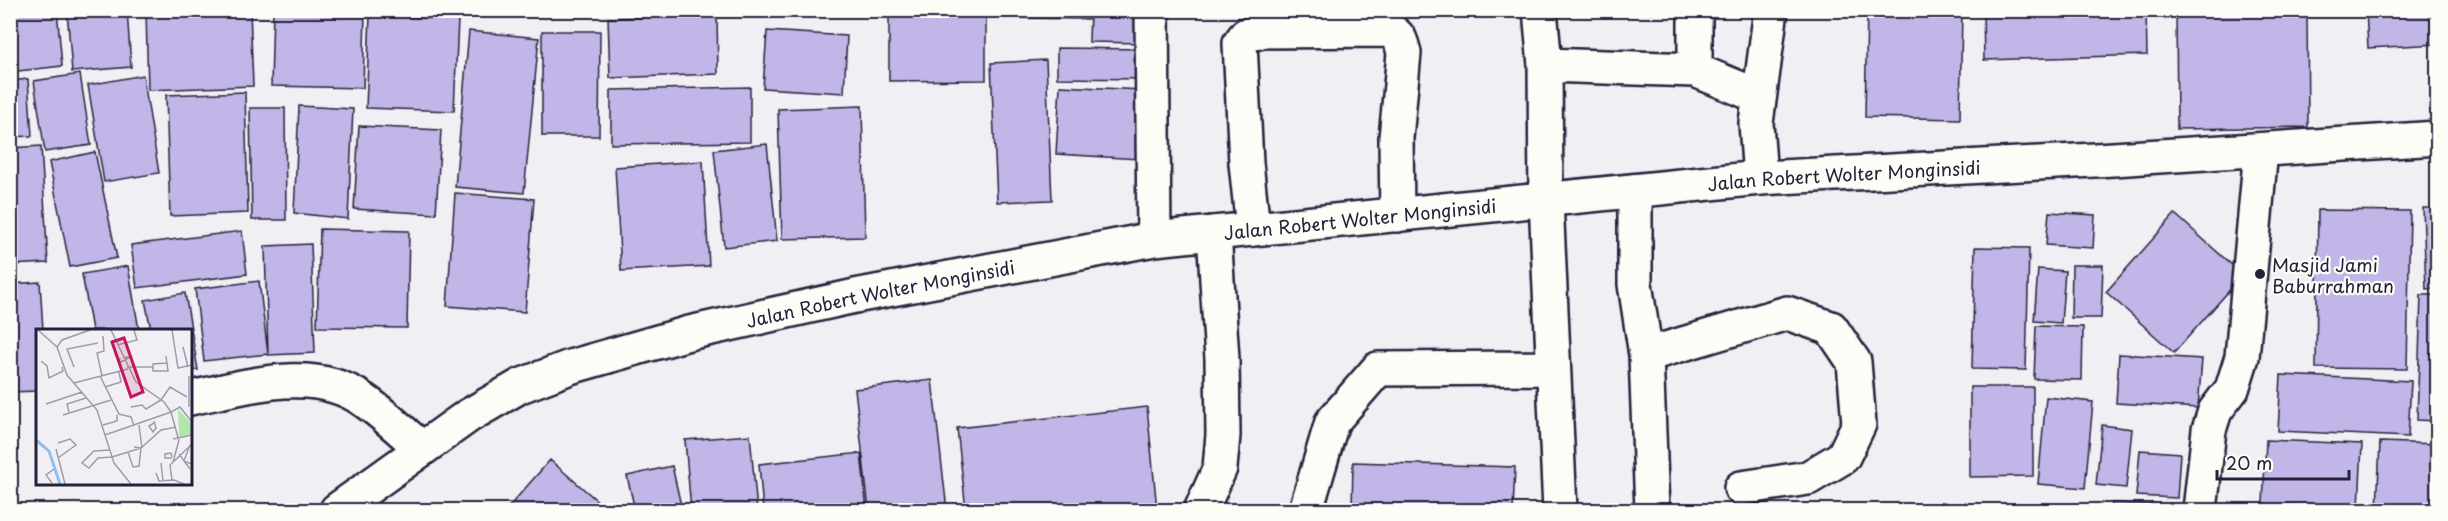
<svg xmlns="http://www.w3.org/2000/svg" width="2448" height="521" font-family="'Playpen Sans',sans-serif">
<rect width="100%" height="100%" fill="#f1eef4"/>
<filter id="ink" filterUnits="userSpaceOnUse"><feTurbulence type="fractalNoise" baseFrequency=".0167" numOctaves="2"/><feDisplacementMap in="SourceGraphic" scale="12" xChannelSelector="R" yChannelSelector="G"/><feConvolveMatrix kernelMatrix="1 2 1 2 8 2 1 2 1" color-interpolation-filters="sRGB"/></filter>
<g filter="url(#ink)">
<!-- building -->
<path fill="#c1b6e7" stroke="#22223b" stroke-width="1.5" d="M10 10H57L62 66 10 72Z
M67 10H127L131 67 72 72Z
M250 10 253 86 148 90 146 12Z
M273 10 365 11 363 88 271 86Z
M500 10H535V14Z
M622 10H726V11Z
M889 10H986V80L889 81Z
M1024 10H1088V19L1024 18Z
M1090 10H1144L1142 43 1089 42Z
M1867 10H1962L1960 119 1865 117Z
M1983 10H2146L2147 55 1984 60Z
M2176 10H2307L2308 127 2177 129Z
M2366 10H2438V44L2368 48Z
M717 15 718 74 610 78 608 18Z
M370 16 458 19 454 111 366 108Z
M469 31 539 38 524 193 455 187Z
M542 31H600L599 136H542Z
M767 31 847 36 844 93 763 88Z
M1057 48 1150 49 1149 79 1057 78Z
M1046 60 1052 200 997 202 991 63Z
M80 74 91 145 45 152 34 81Z
M143 75 159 173 104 182 88 85Z
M28 79 32 136 10 137V81Z
M1060 86 1143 90 1139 159 1056 154Z
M750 87V142L611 144V90Z
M245 92 248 213 170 216 166 95Z
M299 106 353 109 348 219 294 213Z
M862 106 865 237 782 239 778 109Z
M250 108H285L286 220H252Z
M359 126 441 130 436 214 354 209Z
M767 144 777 241 724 247 714 150Z
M41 146 48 263 10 265V148Z
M95 152 117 258 70 267 49 162Z
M703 161 709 266 621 271 615 167Z
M455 193 534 199 525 312 447 306Z
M2423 208H2438V288L2426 289Z
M2318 210 2410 211 2407 369 2316 368Z
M2049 212 2095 215 2093 248 2046 245Z
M2175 214 2243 275 2174 353 2106 292Z
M320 229 409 231 407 328 317 327Z
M242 231 247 274 137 288 131 245Z
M311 244 315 353 268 355 265 246Z
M1975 247 2029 248 2026 370 1972 369Z
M2072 265H2103L2101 318H2071Z
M128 266 139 330H92L82 274Z
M2038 269 2065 271 2061 323 2034 321Z
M259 281 268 354 204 361 195 289Z
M40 282 43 330H38V391L10 392V284Z
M185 293 198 370 190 371V330H151L145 300Z
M2421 295H2438V421L2417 420Z
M2036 326 2083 327 2082 380 2034 379Z
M2119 354 2202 359 2198 408 2116 403Z
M2281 375 2411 381 2408 437 2278 431Z
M932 380 947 510H869L855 389Z
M1970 387H2033V476L1970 477Z
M2046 397 2093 402 2085 488 2038 484Z
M1147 407 1157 510H966L957 428Z
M2102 425 2132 429 2126 488 2096 485Z
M750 435 757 510H691L685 440Z
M2266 440 2362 444 2359 508 2263 504Z
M2380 442 2438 444V510H2377Z
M2140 450 2180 453 2177 498 2136 496Z
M861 453 867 510H763L759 464Z
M550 460 608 510H506Z
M1353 462 1515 467 1513 510H1352Z
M672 466 682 510H635L627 476Z
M2112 503 2161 505V510H2112Z
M2002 507 2095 510H2002Z
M2276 507 2354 510H2275Z"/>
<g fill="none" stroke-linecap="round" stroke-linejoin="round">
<!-- minor casing -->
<g stroke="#22223b" stroke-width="38">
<path id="minor" d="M1152 10 1154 239
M1540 10 1545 65 1546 200 1560 510
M1695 10V70
M1545 65 1695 70 1758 96
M1760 178 1756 123 1771 10
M1635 191V284L1646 355 1652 510
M1253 229 1246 163 1240 43 1246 35 1262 31 1389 30C1400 35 1401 41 1404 53L1396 138 1397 215
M1646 355 1787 313 1831 328 1854 362 1859 424 1843 457 1808 478 1741 488
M190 398C247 387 314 364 365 401 385 415 404 433 422 449
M1201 510 1220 468 1223 435 1222 359 1214 233
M1306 510 1332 422 1378 369 1553 368
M2200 510 2209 430 2215 411 2232 389 2242 357 2261 150"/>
</g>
<!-- highway casing -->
<g stroke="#22223b" stroke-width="38">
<g id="highway">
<path id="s1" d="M337 510 468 416 520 386 570 367 689 333 855 296 1154 239 1760 178 2113 159 2438 138"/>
</g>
</g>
<!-- minor -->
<use href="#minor" stroke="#fdfcf7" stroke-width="33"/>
<!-- highway -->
<use href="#highway" stroke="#fdfcf7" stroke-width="33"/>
</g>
</g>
<!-- markers -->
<circle fill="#22223b" stroke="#fdfcf7" stroke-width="2" cx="2260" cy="274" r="6"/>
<g text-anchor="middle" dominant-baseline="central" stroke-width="4.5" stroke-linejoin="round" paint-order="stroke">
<!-- street labels -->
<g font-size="18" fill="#22223b" stroke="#fdfcf7">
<text stroke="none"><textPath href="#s1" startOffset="1566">Jalan Robert Wolter Monginsidi</textPath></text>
<text stroke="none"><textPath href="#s1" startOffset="1080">Jalan Robert Wolter Monginsidi</textPath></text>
<text stroke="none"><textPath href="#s1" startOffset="594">Jalan Robert Wolter Monginsidi</textPath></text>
</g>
<!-- poi labels -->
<g font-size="18" fill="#22223b" stroke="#fdfcf7" text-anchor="start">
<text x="2272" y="264">Masjid Jami<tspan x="2272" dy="21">Baburrahman</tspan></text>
</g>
</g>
<!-- overview -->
<g transform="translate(36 329)">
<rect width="156" height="156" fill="#f1eef4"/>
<path d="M142 80 156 95V105L143 108Z" fill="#b3e7a9"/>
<path fill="none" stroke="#92bfec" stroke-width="3" d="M0 111 13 122 24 155"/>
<path fill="none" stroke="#9e9caa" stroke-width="1.5" d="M2 1 21 18M75 1 100 53 128 73 135 83 144 78 156 93M136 1 142 39 156 36M81 16 101 11 98 1M21 18 31 46 61 81 78 134 95 155M21 18 26 11 54 1M147 18 152 38M130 27 132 42H117V35L131 34M84 29 83 34 96 27 87 29M5 32 11 37 13 49 27 42 26 38M38 38 31 20 62 14M91 38H117M64 47 83 85 95 88 98 97M66 47 61 24 68 22 67 7M38 54 92 40M69 58 85 53 83 43M125 71 134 58 151 68M10 75 46 63M95 78 106 76 110 80 125 71M153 78V47M33 83 31 75 50 69M27 86 75 71M118 92 120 99 117 103 113 97 118 94M67 96 81 92V86M103 96 106 119M69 106 135 83 143 112M137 110 156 106M22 114 34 110 40 116 22 129M154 116 148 132 156 135M20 120 29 155M74 121 58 122 46 134 53 139 62 129 76 128M92 123 97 138 103 137 105 119 98 118M143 125 154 140M76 128 105 119 125 101 140 98M136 129H129V125L135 124 136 128M137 133 143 111M125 134 127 152M120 144 123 152 138 151 148 155M136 151 134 136 156 115M16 154 10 146 18 140"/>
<path fill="#c2185b" fill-opacity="0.15" stroke="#c2185b" stroke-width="3" d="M88 9 107 63 95 68 76 13Z"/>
<rect width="156" height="156" fill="none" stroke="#22223b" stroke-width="3"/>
</g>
<!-- margin -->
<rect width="2448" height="521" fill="none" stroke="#fdfcf7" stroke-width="36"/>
<rect x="18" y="18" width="2412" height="485" fill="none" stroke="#22223b" stroke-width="2" filter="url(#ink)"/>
<!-- scale -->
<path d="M2217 470v9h132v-9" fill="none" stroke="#22223b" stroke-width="3"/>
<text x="2226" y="470" font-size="18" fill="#22223b" stroke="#fdfcf7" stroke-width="4.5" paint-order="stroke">20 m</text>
</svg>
